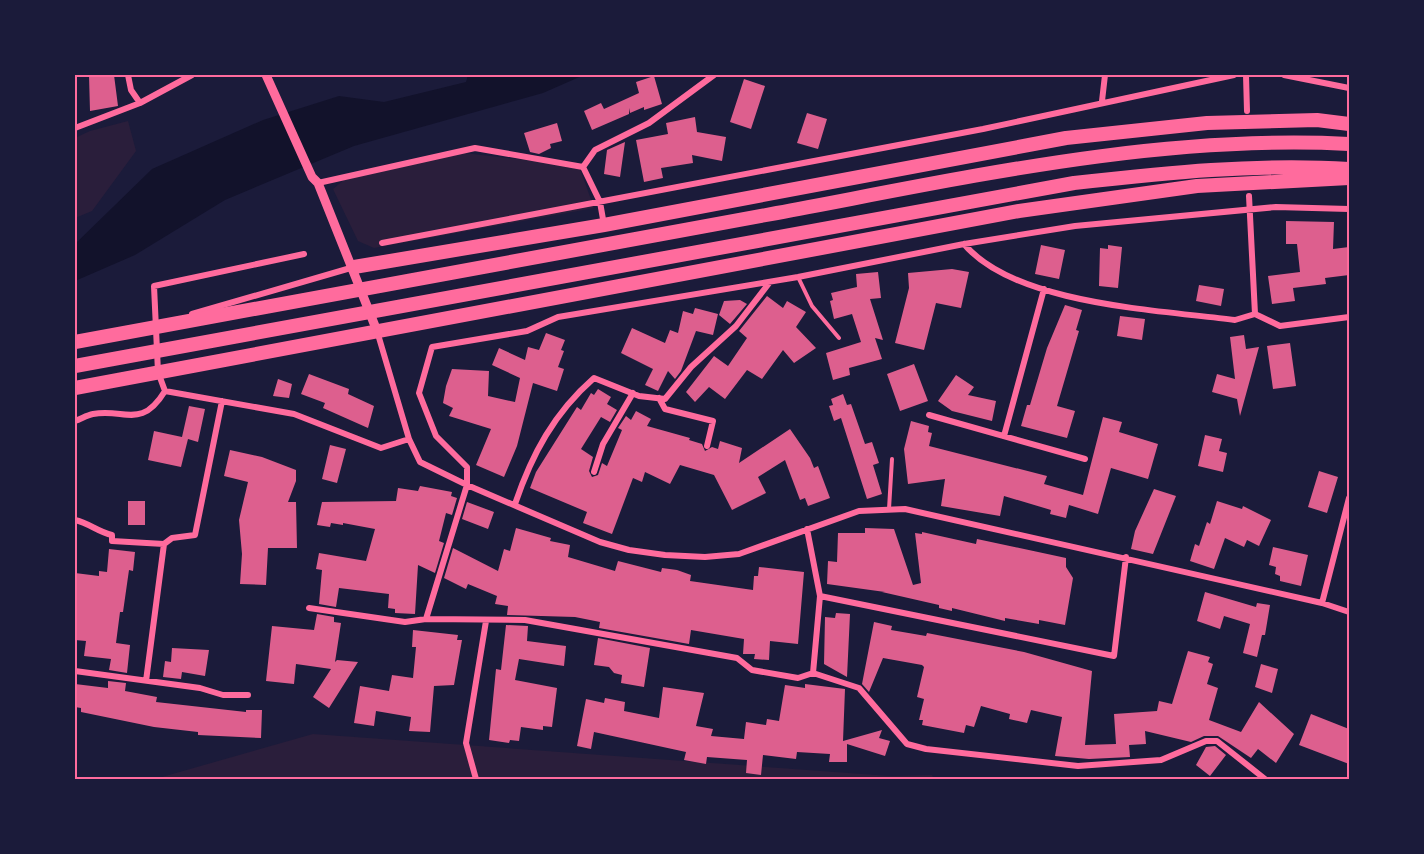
<svg xmlns="http://www.w3.org/2000/svg" width="1424" height="854" font-family="'DejaVu Sans',sans-serif">
<rect width="100%" height="100%" fill="#1b1b3a"/>
<!-- green -->
<path fill="#2a1e3b" d="M128 121 136 151 92 211 75 218V138L90 131Z
M464 153 579 166 594 208 374 248 358 241 333 189 344 180Z
M313 734 890 776 932 775 934 779H155Z"/>
<!-- water -->
<path fill="#12122b" d="M468 75H584L543 93 354 146 225 200 135 255 75 281V244L152 169 263 120 339 96 384 102 466 82Z"/>
<!-- building -->
<path fill="#dd5f8e" d="M89 75H114L118 106 90 111Z
M654 76 662 104 644 110V107L630 113 629 108V114L592 130 584 111 601 103 604 109 639 93 636 82Z
M744 79 765 86 751 129 730 122Z
M807 113 827 119 818 149 797 143Z
M695 117 697 132 726 137 722 161 692 155 693 163 661 168 663 178 644 182 636 140 668 134 666 123Z
M557 123 562 141 550 144 551 148 539 154 530 152 524 133Z
M625 142 620 177 604 174 607 150Z
M1286 221 1334 222 1333 249 1349 247V275L1325 278 1326 284 1293 288 1295 301 1272 304 1268 276 1300 272 1297 244H1286Z
M1041 245 1065 250 1059 279 1035 274Z
M1108 245 1122 247 1118 288 1099 286 1100 248 1108 249Z
M952 269 969 272 961 308 936 303 924 350 895 343 909 288 908 273Z
M878 272 881 298 870 299 883 340 875 338 882 359 849 368 850 375 833 380 826 353 861 342 852 314 834 319 830 301 833 300 831 293 857 287 856 274Z
M1199 285 1224 289 1221 306 1196 301Z
M767 296 783 308 787 301 806 312 796 327 816 348 794 363 783 350 762 379 747 370 725 399 709 387 695 402 686 392 714 356 728 366 747 338 739 331Z
M740 300 747 304 730 324 719 315 724 301Z
M1065 305 1082 310 1076 330 1079 331 1057 406 1075 411 1067 438 1021 426 1027 405H1030L1047 348Z
M695 308 718 314 713 335 696 331 681 371 675 379 668 371 658 391 645 385 653 369 621 353 632 328 665 343 670 330 678 333 683 311 693 314Z
M1120 316 1145 319 1142 340 1117 336Z
M546 333 565 340 561 350 564 351 558 367 564 369 557 391 533 383 517 446 504 477 476 465 491 429 449 416 453 408 443 403 446 386 452 369 489 371 488 396 515 402 520 378 492 365 499 348 525 360 528 347 539 350Z
M1244 335 1246 349 1259 347 1240 416 1237 399 1212 392 1217 374 1235 379 1230 337Z
M1290 343 1296 386 1273 389 1267 346Z
M914 364 928 401 900 411 887 374Z
M309 374 349 389 348 394 374 406 368 428 323 408 325 403 301 394Z
M956 375 974 387 968 395 996 401 992 421 952 411 938 401Z
M278 379 292 384 289 398 273 396Z
M598 389 611 397 607 404 617 410 610 422 601 417 581 449 593 457 589 471 592 477 598 475 602 463 607 466 622 430 618 428 626 416 631 420 636 411 651 419 647 426 690 438 689 440 702 444 705 451 712 447 718 449 720 441 742 448 739 463 790 429 810 458 814 468 818 466 830 498 808 506 805 498 800 500 785 460 758 477 766 493 732 510 714 475 680 465 670 484 645 472 642 482 633 478 612 534 583 523 587 512 530 488 536 472 577 407 581 410 591 393 594 395Z
M843 394 847 405 851 404 865 444 872 442 879 463 873 465 882 494 867 499 841 418 834 421 829 406 833 405 831 399Z
M189 406 205 409 198 442 188 439 181 467 148 460 154 431 182 437Z
M1103 417 1122 422 1119 432 1158 444 1148 479 1111 468 1098 514 1069 505 1066 518 1050 514 1051 510 1004 496 1000 516 941 506 945 479 908 484 904 449 911 421 929 426 928 432 932 433 929 446 1047 476 1044 484 1083 495Z
M1205 435 1222 439 1219 451 1227 453 1223 472 1198 466Z
M330 445 346 449 337 483 322 479Z
M230 450 262 457 296 470V481L288 502H296L297 548H268L266 585 240 584 242 554 239 520 248 482 224 476Z
M1319 471 1338 477 1327 513 1308 507Z
M420 486 452 492 451 496 457 498 452 515 446 513 439 541 444 543 435 573 418 565 415 614 395 613V609L388 608 389 594 339 588 336 607 319 604 322 570 316 569 319 553 366 561 375 529 343 523V525L331 523 330 527 317 525 322 502 396 501 398 488 418 491Z
M1154 489 1176 496 1153 554 1131 549 1135 531Z
M128 501H145V525H128Z
M1217 501 1242 509 1243 506 1271 520 1259 546 1247 540 1244 547 1225 538 1214 569 1190 561 1195 544 1199 546 1207 522 1210 524Z
M467 502 494 512 488 529 462 519Z
M516 528 551 538 550 541 570 545 568 557 615 571 618 561 661 572 662 568 677 570 691 575 690 581 753 590 754 576H758L759 567 804 572 798 644 770 641 769 660 754 659 755 654H743L744 639 691 630 689 644 599 628 600 622 575 617 507 615 508 606 495 604 497 596 468 584 466 589 444 578 453 548 498 571 504 549 510 551Z
M865 528 894 529 913 585 921 583 915 533 922 534V532L976 544 977 539 1066 558V567L1073 578 1065 625 1039 620V624L1005 618V621L952 608V611L939 608V605L882 592H885L827 584 828 561 837 562 838 533H865Z
M1273 547 1308 555 1301 586 1280 581V576L1275 574 1276 567 1269 565Z
M109 549 135 552 133 571 129 570 123 612H120L116 643 130 645 127 673 109 670 111 659 84 656 86 641 75 640V573L99 576V571L107 572Z
M1205 592 1256 607 1257 603 1270 605 1265 635H1262L1257 657 1243 653 1250 624 1224 616 1220 629 1197 621Z
M836 613 850 614 847 677 824 664 825 617 835 618Z
M317 614 334 617V622L341 623 335 662 337 660 358 662 329 708 313 697 331 669 296 664 294 684 266 681 272 626 314 630Z
M874 622 892 626 891 630 926 636 927 633 1024 652 1092 671 1085 745 1116 744 1114 714 1157 711 1159 701 1172 704 1188 651 1210 657 1208 662 1213 664 1207 684 1218 688 1209 720 1241 732 1259 702 1294 734 1276 763 1258 749 1251 758 1218 736H1204L1191 742 1145 731 1146 744 1129 745 1130 757 1089 759 1055 756 1062 717 1031 710 1027 723 1009 719 1010 714 981 706 974 727 966 725 964 733 922 725 923 720H919L924 699 917 697 924 667 922 665 883 658 869 692 862 684Z
M506 625 528 626 527 641 566 646 564 666 519 659 515 680 557 688 552 727 543 726V730L521 727 519 741 510 740 509 743 489 740 496 669 501 670Z
M413 630 458 635 457 640H462L454 685 434 686 430 732 409 731 411 717 376 711 374 726 354 723 360 686 389 691 392 675 413 678 416 647H412Z
M598 638 650 648 644 687 621 683 622 675 614 673 609 667 594 665Z
M172 648 209 650 205 676 182 672 181 679 163 677 165 661 171 662Z
M1261 664 1278 669 1272 693 1255 687Z
M108 681 126 683 125 691 157 697 156 702 246 712V710H262L261 738 198 735V732L154 727 81 712V708L75 707V684L108 688Z
M805 684 845 689 843 741 882 730 879 738 890 741 885 756 847 744V762H829L830 754 797 752 796 759 763 755 761 775 746 773 747 760 707 757 706 764 684 760 686 752 594 732 591 749 577 746 586 699 604 703 605 698 625 702 624 711 659 718 663 687 704 693 696 726 713 729 711 736 744 739 746 722 766 725 767 719 779 721 785 685 805 688Z
M1311 714 1349 729V764L1299 745Z
M1215 746 1226 755 1210 776 1196 765 1206 747Z"/>
<g fill="none" stroke-linecap="round" stroke-linejoin="round">
<!-- service -->
<path stroke="#ff6b9d" stroke-width="4" d="M798 277 812 306 839 338
M889 509 892 459"/>
<!-- minor -->
<path stroke="#ff6b9d" stroke-width="6" d="M128 75 131 90 140 103 192 75
M1246 75 1247 111
M1284 75 1349 88
M1102 101 1105 75
M75 128 140 103
M583 167 595 150 649 123 714 75
M318 183 475 148 583 167 600 202 604 225
M1249 196 1255 314 1280 326 1349 317
M382 243 983 129 1234 75
M964 244C1015 305 1160 310 1235 320L1255 314
M192 314 354 267
M377 331 409 439 420 462 467 485 600 542 629 550 665 555 705 557 739 554 859 511 905 509 1322 603 1349 612
M165 391 294 414 381 448 409 439
M659 398 665 409 713 421 707 446
M929 415 1085 459
M75 421C81 419 87 415 93 414 125 408 141 430 165 391L158 372 154 286 304 254
M1004 436 1044 289
M594 472 603 444 633 393
M515 504C532 454 554 413 594 378L639 396 665 399 691 367 736 326 770 282
M75 520C89 523 98 532 112 535V541L164 544
M807 529 820 596 813 673
M820 596 1114 656 1126 557
M1322 603 1349 498
M309 608 405 622 426 619 525 620 737 658 752 670 798 678 813 673 859 688 907 744 926 749 1078 766 1161 760 1206 741H1217L1265 779
M426 619 467 485V467L436 436 419 393 432 347 527 331 558 317 798 277 964 244 1075 226 1276 207 1349 209
M75 671 200 688 223 695H248
M146 681 164 544 172 538 195 535 222 401
M476 779 466 743 486 621"/>
<!-- tertiary -->
<path stroke="#ff6b9d" stroke-width="9" d="M266 75 312 177 318 183 377 331"/>
<!-- trunk -->
<path stroke="#ff6b9d" stroke-width="14" d="M354 267 604 225 1066 138 1207 123 1317 120 1349 124
M75 342C309 299 543 256 777 213 965 178 1157 134 1349 144
M75 366 1074 183C1165 173 1257 163 1349 169
M75 388 1019 211 1197 186 1349 178"/>
</g>
<!-- border -->
<rect width="1424" height="854" fill="none" stroke="#1b1b3a" stroke-width="153"/>
<rect x="76" y="76" width="1272" height="702" fill="none" stroke="#ff6b9d" stroke-width="2"/>
</svg>
